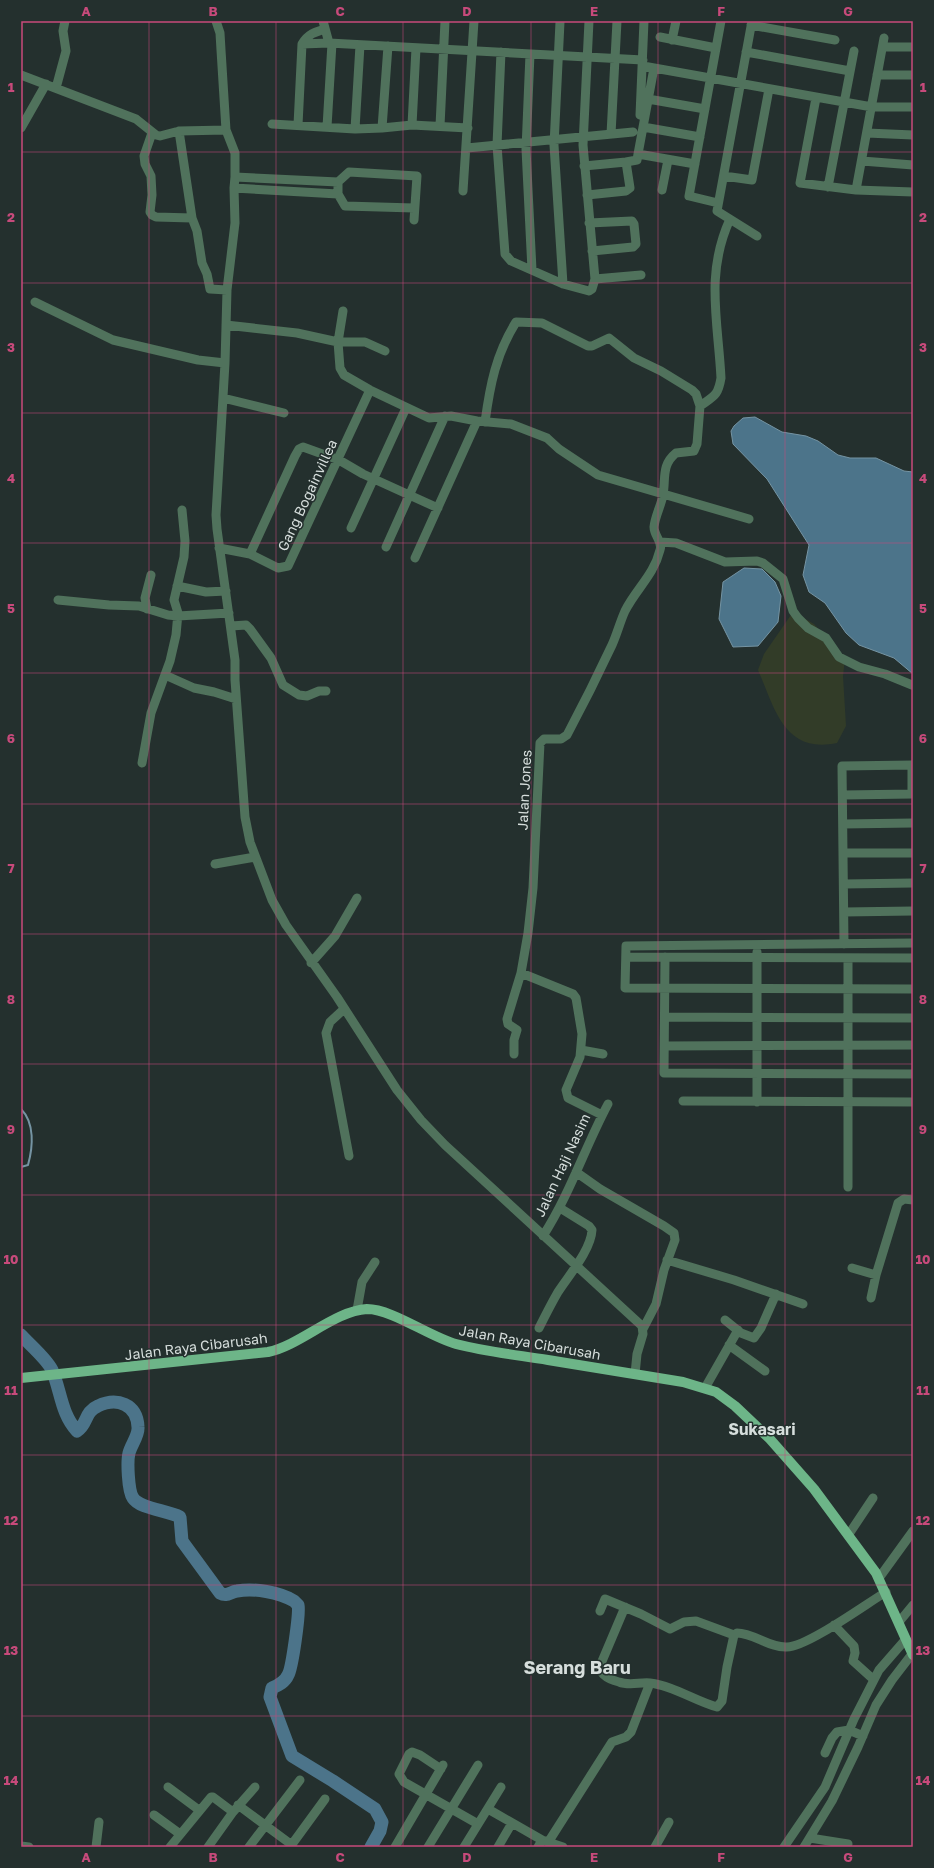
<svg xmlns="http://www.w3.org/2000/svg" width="934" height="1868" font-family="'Golos Text',sans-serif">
<rect width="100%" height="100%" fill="#24302e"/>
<!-- green -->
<path fill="#323c28" d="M793 612 814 624 845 658 843 676 846 726 837 743C784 754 775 709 758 670L764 654Z"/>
<!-- water -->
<path fill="#4c748a" stroke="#7594a3" d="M755 417 782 432 806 436 818 441 838 455 850 458H876L904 471 913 472V674L894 658 859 645 846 633 825 603 809 592 803 575 809 545 767 479 733 444 731 431 734 426 743 418Z
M744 568 762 569 775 582 781 596 778 622 758 646 733 647 719 619 723 582Z"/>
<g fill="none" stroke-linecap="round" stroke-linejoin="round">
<!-- stream -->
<path stroke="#7594a3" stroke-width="2" d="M21 1109C35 1123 33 1147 28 1165L21 1167"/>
<!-- river -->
<path stroke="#4c748a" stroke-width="13" d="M21 1335C29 1344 47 1359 52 1370 61 1391 61 1414 77 1431 88 1424 84 1412 98 1406 117 1397 137 1404 138 1427 139 1435 131 1445 129 1453 127 1461 128 1491 133 1498 140 1509 167 1510 180 1517L182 1541 220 1593C227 1597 230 1592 237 1591 254 1588 279 1592 294 1601 295 1602 297 1604 298 1605 300 1612 292 1669 288 1675 285 1682 279 1685 272 1688L270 1697 292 1756 333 1781 375 1809 382 1822 380 1831 371 1847"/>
<!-- minor -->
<path stroke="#50725c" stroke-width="9" d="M216 21 220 33 221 50 226 130 235 153V177L234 188 235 223 227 290 225 363 216 515 217 529 235 660V680L245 817 250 842 272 900 286 925 337 997 397 1090 421 1120 445 1145 642 1326 643 1334 637 1354 635 1374
M323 21 329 43 643 60
M644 21 640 115 645 116
M752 21 717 211 757 236
M560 22 554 145 563 284
M751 25 835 40
M660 37 716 48
M672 40 676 21
M302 44 329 43
M883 47H913
M501 52 497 145 505 254 511 261 563 284 589 291 592 289 595 279 583 145 589 21
M746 52 850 71
M530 54 526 149 532 270
M643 66 872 107H913
M21 75 136 119 156 135 160 136 179 131 226 130
M877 75H913
M56 88 66 51 63 31 65 21
M816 98 800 183 856 190 913 192
M648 99 705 109
M272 124 355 129 382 128 412 125 468 128
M298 125 302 44C308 34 315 32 325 29
M412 125 416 48
M440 126 445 21
M327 127 332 43
M643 127 700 137
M21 128 46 84
M382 128 388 46
M355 129 360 45
M179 131 192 218
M152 133 144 156 145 164 151 176 152 195 150 212 152 215 156 217 192 218 197 231 202 263 207 274 210 289 227 290
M867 133 913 135
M611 134 617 21
M467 148 633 132
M638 154 654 68
M862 161 913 165
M626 162 637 160 638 154 695 164
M584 166 626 162 630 188 626 191 587 195
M724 176 752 180 769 89
M235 177 338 182
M828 187 854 51
M234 188 338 194
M662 190 668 160
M856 190 884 38
M463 191 474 21
M718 203 689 196 721 21
M414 220 417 176 349 172 338 182V194L345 206 414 208
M589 223 632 221 634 224 636 244 633 247 592 251
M595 279 641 275
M35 302 113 340 198 360 225 363
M343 311 338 342 340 368 344 375 370 390 429 418 451 416 477 421 511 424 547 438 559 449 598 475 749 519
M226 325 297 333 338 342H365L385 351
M223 398 284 413
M485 422C490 385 496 354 516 322L542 323 588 346H592L609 338 634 358 661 371 692 390 696 394 700 406
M351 528 406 408
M660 542 676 543 725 562 757 561 763 563 783 579 793 611 798 618 808 628 826 638 839 657 859 667 885 674 912 685
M386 547 445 416
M219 548 250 554 278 568 288 566 370 390
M250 554 295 456 299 449 303 447 339 460 363 474 438 508
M415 558 477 421
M177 586 206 592 226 591
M58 600 109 605 139 606 168 615 178 616 229 613
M147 609 145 598 151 575
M231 626 246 625 250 629 271 658 283 685 299 695 307 696 319 691H326
M165 675 194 688 214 692 236 699
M142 763 151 713 170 661 176 635 178 613 174 600 184 557 185 541 182 510
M912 794V765
M843 795 913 794
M843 824 913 823
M843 853H913
M215 864 255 857
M844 884 913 883
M844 912 913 911
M913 943 626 946 625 988 913 989
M844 944 842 766 913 765
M757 952V1102
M626 957 913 958
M665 957 664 1073 913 1074
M848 958V1187
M311 963 335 936 357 898
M521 973 573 994 576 998 582 1034 580 1057 566 1090 568 1098 602 1115
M344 1009 330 1022 326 1033 349 1156
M665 1017 913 1018
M665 1046 913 1045
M581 1050 603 1054
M514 1054V1040L517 1030 508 1024 507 1019 521 973 528 933 533 888 540 743 544 739H561L567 735C583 705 598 675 612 645 617 634 620 622 625 611 636 589 654 575 660 550 663 542 654 536 654 527 655 516 661 506 663 495 666 479 661 465 676 453L694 451 697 444 700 406C714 396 718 396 721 378 718 320 705 274 730 219
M683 1101 913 1102
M576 1172 600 1189 664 1226 674 1233 675 1240 664 1270 656 1304 643 1329
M543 1236C570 1194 585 1147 608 1104
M667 1260 734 1280 803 1304
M852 1268 876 1275
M871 1298 876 1275 898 1203 904 1199 913 1200
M357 1310 362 1282 375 1262
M725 1320 741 1333 754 1338 761 1328 776 1294
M539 1328C545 1316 551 1304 558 1292 569 1275 591 1250 592 1230L589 1226 560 1208
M729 1345 765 1371
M705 1388 738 1330
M849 1534 873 1498
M879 1578 913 1531
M625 1607 600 1666C600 1676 611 1680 619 1682 629 1686 640 1682 650 1683 674 1686 695 1701 717 1707L722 1701 727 1667 734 1635 737 1633C754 1633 769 1648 787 1647 807 1647 866 1604 886 1592
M600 1611 605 1599 641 1614 670 1629 684 1622 696 1621 734 1635
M899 1622 913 1605
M834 1625 854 1646 855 1653 853 1661 874 1680
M825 1753 832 1738 837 1732 849 1730 863 1736
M441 1769 420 1755 412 1752 409 1754 399 1774 404 1782 478 1824
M168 1787 199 1810
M238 1805 292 1845
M488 1809 542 1840
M154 1815 180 1834
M810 1838 848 1844
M549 1841 612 1742 626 1737 631 1732 650 1683
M21 1846 29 1847
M96 1847 99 1822
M170 1847 211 1797H213L233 1812
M208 1847 233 1812 255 1787
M249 1847 300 1780
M290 1847 325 1799
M395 1847 443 1765
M428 1847 478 1765
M464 1847 501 1787
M498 1847 512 1823
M538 1847 542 1840 563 1847
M655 1847 669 1822
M784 1847 825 1787 854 1719 879 1670 906 1639
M804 1847 832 1801 858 1747 876 1705 892 1680 912 1654"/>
<!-- major -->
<path stroke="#6db588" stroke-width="10" d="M21 1378 268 1352C301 1345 334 1311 367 1309 392 1309 430 1337 456 1344 487 1352 517 1355 548 1360 593 1367 638 1375 683 1382L716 1392 735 1406 769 1438 814 1489 876 1573 913 1655"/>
</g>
<!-- grid -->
<path fill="none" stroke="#c74a7b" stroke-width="1" stroke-opacity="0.55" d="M149 21V1847M276 21V1847M403 21V1847M531 21V1847M658 21V1847M785 21V1847M21 152H913M21 283H913M21 413H913M21 543H913M21 673H913M21 804H913M21 934H913M21 1064H913M21 1195H913M21 1325H913M21 1455H913M21 1585H913M21 1716H913"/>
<g text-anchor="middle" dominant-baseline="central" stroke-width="3" stroke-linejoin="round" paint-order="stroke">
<!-- street labels -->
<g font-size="14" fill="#d6dedc" stroke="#24302e">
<text transform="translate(307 495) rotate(-65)">Gang Bogainvillea</text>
<text transform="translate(524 790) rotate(-87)">Jalan Jones</text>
<text transform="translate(562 1165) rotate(-65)">Jalan Haji Nasim</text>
<text transform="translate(530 1342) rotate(10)">Jalan Raya Cibarusah</text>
<text transform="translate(196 1346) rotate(-7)">Jalan Raya Cibarusah</text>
</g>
<!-- quarter labels -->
<g font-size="16" font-weight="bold" fill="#d6dedc" stroke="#24302e">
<text x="762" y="1429">Sukasari</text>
</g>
<!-- district labels -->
<g font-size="18" font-weight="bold" fill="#d6dedc" stroke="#24302e">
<text x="577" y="1667">Serang Baru</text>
</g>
</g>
<!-- border -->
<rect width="934" height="1868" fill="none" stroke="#24302e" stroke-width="44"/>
<rect x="22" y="22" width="890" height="1824" fill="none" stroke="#c74a7b" stroke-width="1.5"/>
<g font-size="13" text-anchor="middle" font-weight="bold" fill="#c74a7b">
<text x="86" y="16">A</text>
<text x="213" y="16">B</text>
<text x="340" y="16">C</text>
<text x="467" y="16">D</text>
<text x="594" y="16">E</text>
<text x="721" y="16">F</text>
<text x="848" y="16">G</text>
<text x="11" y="92">1</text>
<text x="923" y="92">1</text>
<text x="11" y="222">2</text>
<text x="923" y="222">2</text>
<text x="11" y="352">3</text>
<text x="923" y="352">3</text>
<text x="11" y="483">4</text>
<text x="923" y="483">4</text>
<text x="11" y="613">5</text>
<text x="923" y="613">5</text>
<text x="11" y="743">6</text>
<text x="923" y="743">6</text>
<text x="11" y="873">7</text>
<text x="923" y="873">7</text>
<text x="11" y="1004">8</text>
<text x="923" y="1004">8</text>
<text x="11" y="1134">9</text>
<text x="923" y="1134">9</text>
<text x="11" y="1264">10</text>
<text x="923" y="1264">10</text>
<text x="11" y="1395">11</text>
<text x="923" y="1395">11</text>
<text x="11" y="1525">12</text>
<text x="923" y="1525">12</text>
<text x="11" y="1655">13</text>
<text x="923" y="1655">13</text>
<text x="11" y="1785">14</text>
<text x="923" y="1785">14</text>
<text x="86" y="1862">A</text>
<text x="213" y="1862">B</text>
<text x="340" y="1862">C</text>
<text x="467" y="1862">D</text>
<text x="594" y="1862">E</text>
<text x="721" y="1862">F</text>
<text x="848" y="1862">G</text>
</g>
</svg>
